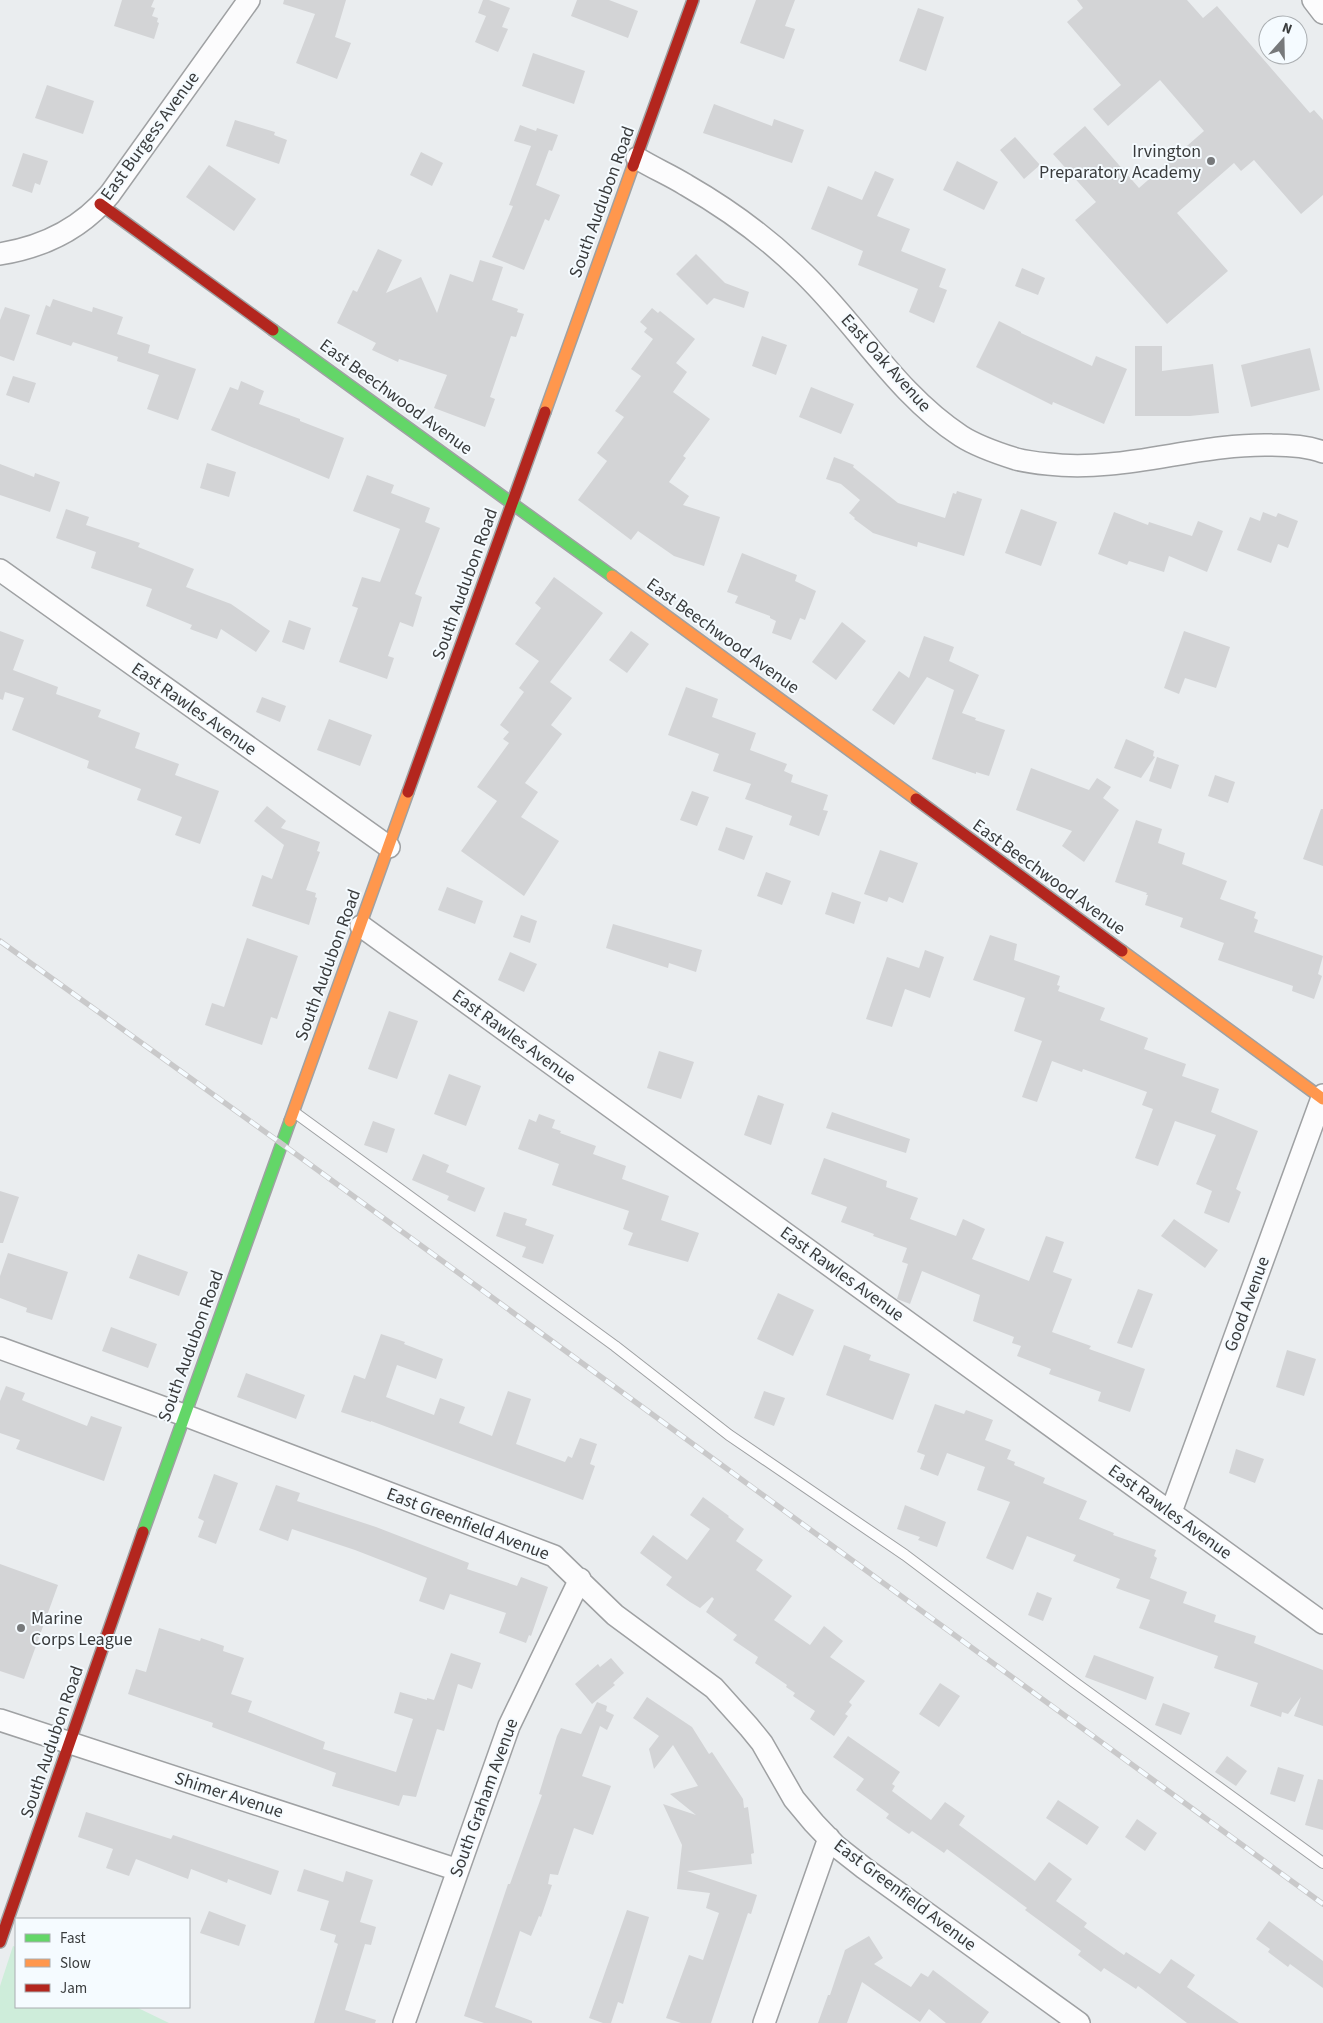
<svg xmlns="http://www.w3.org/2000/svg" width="1323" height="2023" font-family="'Source Sans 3',sans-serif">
<rect width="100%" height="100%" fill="#eaedef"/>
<!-- green -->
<path fill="#ceedda" d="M13 1946 16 1947V2007H136L169 2023H0V1986Z"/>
<!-- building -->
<path fill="#d3d4d6" d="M122 0H154L151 7 155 8 152 16 158 18 157 22 159 23 154 39 114 26Z
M284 0H346L335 37 351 43 337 79 296 63 315 14 283 4Z
M483 0H489L510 8 502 27 508 29 498 52 475 42 486 16 478 13Z
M577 0H609L638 11 628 38 571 16Z
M756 0H795L785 26 795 29 784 59 740 43Z
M1077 0H1187L1203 18 1217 6 1310 113 1314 110 1323 120V195L1301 214 1254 160 1241 171 1234 163 1177 213 1228 271 1167 324 1075 220 1096 202 1053 154 1085 126 1139 188 1204 131 1160 80 1108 126 1093 109 1121 85 1067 22 1083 8Z
M918 8 944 17 926 71 899 61Z
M533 53 585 71 574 104 522 86Z
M47 85 94 101 83 134 35 118Z
M714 104 772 126 774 119 804 130 792 163 703 133Z
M235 120 275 132 274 135 287 140 279 164 226 146Z
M520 125 536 131 537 128 558 135 552 151 549 150 536 185 560 195 549 221 545 219 524 270 492 257 513 206 509 205 531 146 514 141Z
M1015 137 1040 165 1024 179 1000 150Z
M421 152 443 163 432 186 410 175Z
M23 153 48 161 40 185 35 183 32 193 12 186Z
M957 161 998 182 984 210 943 190Z
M209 165 256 199 234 231 186 197Z
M875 171 894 179 877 216 910 229 901 251 946 269 939 287 947 290 934 323 909 312 918 289 858 265 863 251 811 229 828 186 862 200Z
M378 249 402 260 386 293 421 277 437 313 450 274 473 282 480 260 503 267 492 300 518 309 517 312 524 314 516 337 511 336 490 397 495 399 485 427 434 408 447 375 399 359 398 362 372 350 376 343 337 323 353 290 357 292Z
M696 254 725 283 749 292 744 308 714 298 707 305 676 274Z
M1022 268 1045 278 1038 295 1015 286Z
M53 299 92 312 93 307 123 317 117 334 150 345 148 353 196 369 178 420 147 409 159 375 117 361 118 357 73 342 71 346 36 334 46 305 50 307Z
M5 307 30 315 14 361 0 356V320Z
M652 308 658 313 660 311 695 339 676 363 687 372 673 392 710 419 683 456 686 458 669 482 689 496 683 505 720 517 704 566 674 556 638 531 631 540 578 500 607 461 597 453 624 417 615 411 641 376 631 369 653 339 644 332 647 328 640 322Z
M999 321 1021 332V333L1092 366 1096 356 1127 369 1104 424 1053 402 1052 405 976 367Z
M762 336 787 345 776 375 752 366Z
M1135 346H1162V371L1213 364 1219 413 1190 416H1135Z
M1310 348 1320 390 1251 407 1241 365Z
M13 376 36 383 29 403 6 395Z
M241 381 264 391 259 404 300 419V421L344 438 329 479 211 430 230 387 238 390Z
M811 387 854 404 841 434 799 417Z
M834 457 854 465 853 467 898 503 945 518 953 493 956 494 957 491 982 499 964 556 918 542 917 547 873 533 854 519 855 518 849 513 860 500 841 484 826 479Z
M207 463 236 472 229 497 200 488Z
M0 464 34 477 35 473 60 482 50 512 0 495Z
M367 475 394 485 391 493 430 508 425 522 440 528 415 594 422 597 413 627 400 622 388 656 394 658 387 679 339 662 358 608 352 606 362 577 380 582 400 529 353 511Z
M66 509 89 517 86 525 140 543 138 547 194 569 186 587 231 604 270 631 256 652 221 629 217 639 190 629 192 625 146 606 152 589 91 568 96 552 56 538Z
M1021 509 1057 522 1041 566 1005 553Z
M1114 512 1148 525 1149 522 1192 536 1198 521 1223 531 1207 572 1169 556 1164 572 1129 561 1127 565 1098 554Z
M1263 512 1276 517 1278 513 1298 521 1288 548 1278 544 1271 563 1237 550 1250 517 1260 521Z
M742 553 797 575 795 581 816 591 805 620 800 618 791 640 772 633 776 621 770 618V616L735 603 738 596 727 592Z
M554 577 603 613 550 682 572 698 551 725 562 734 525 783 538 792 521 817 559 841 524 896 461 851 497 801 477 787 509 743 503 739 509 732 500 725 524 692 519 688 539 661 515 644 541 608 535 603Z
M289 620 311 628 304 650 282 642Z
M842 622 866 641 836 680 812 662Z
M0 631 24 640 13 670 58 687 56 694 101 710 98 717 140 733 135 748 179 764 175 775 219 791 200 844 175 835 182 817 137 800 141 789 87 768 89 761 12 730 24 698 5 692 3 700 0 699Z
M631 631 649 644 627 673 609 660Z
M1184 631 1230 647 1216 688 1185 678 1179 694 1164 688Z
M924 636 954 647 949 661 979 675 962 713 976 718 975 720 1005 730 989 776 976 772V774L932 759 954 690 927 677 894 725 872 710 899 671 909 678Z
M686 687 718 699 712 717 756 733 750 750 787 764 784 771 793 775 791 782 828 795 823 810 828 811 819 836 789 825 792 816 745 799 751 784 713 771 719 754 668 735Z
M262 697 286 706 280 722 256 712Z
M329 719 372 735 360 766 317 750Z
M1126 739 1154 751 1153 756 1155 757 1141 778 1114 768Z
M1157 757 1179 765 1171 789 1149 781Z
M1031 768 1089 790 1097 778 1111 787 1103 798 1119 810 1084 862 1062 846 1072 831 1016 810Z
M1215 775 1235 782 1228 803 1208 796Z
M692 791 709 797 697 826 680 820Z
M267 806 286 821 281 828 320 842 317 851 320 852 306 890 316 893 315 897 317 898 309 925 252 906 262 875 272 879 284 845 254 821Z
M1321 809H1323V866L1303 859Z
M1136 820 1162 829 1158 843 1185 853 1182 864 1227 881 1220 899 1256 912 1254 918 1258 920 1254 932 1323 956 1318 974 1322 976 1314 999 1292 991 1293 986 1218 960 1224 943 1180 927 1183 918 1145 905 1148 895H1146L1147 893 1115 882Z
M726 827 753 836 744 860 718 850Z
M880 850 918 863 903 903 889 897 887 902 864 894Z
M766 872 791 881 782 905 757 896Z
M447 887 483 901 475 924 438 910Z
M832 892 861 902 854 924 825 914Z
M521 915 537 921 530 943 513 937Z
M613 924 702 950 696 972 669 963 668 968 606 948Z
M990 935 1017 944 1014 960 1060 976 1057 985 1060 986 1058 991 1105 1008 1100 1020 1148 1038 1144 1049 1186 1064 1182 1076 1219 1089 1211 1112 1258 1131 1236 1189 1241 1192 1229 1223 1204 1213 1212 1191 1196 1184 1216 1135 1175 1121 1158 1166 1135 1158 1153 1109 1142 1105 1147 1092 1083 1069 1082 1072 1052 1061 1037 1102 1022 1097 1042 1041 1014 1031 1025 998 973 980Z
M247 938 298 956 277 1019 271 1017 262 1045 205 1025 212 1003 224 1007Z
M925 950 944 957 930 998 905 989 892 1027 866 1019 887 957 919 968Z
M510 952 537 964 524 992 498 980Z
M389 1011 418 1021 397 1079 368 1069Z
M659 1051 694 1062 681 1099 647 1088Z
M449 1074 481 1086 466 1126 434 1114Z
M758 1095 784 1104 771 1145 744 1135Z
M832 1112 910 1139 906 1153 826 1128Z
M539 1114 555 1120 552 1128 561 1131 560 1133 596 1146 593 1154 626 1166 622 1179 669 1196 661 1220 699 1233 688 1262 628 1245 633 1233 623 1229 629 1211 552 1185 559 1164 518 1149 529 1119 536 1122Z
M373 1121 395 1129 387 1153 364 1145Z
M423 1154 449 1165 446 1172 485 1188 475 1212 447 1200 449 1196 412 1180Z
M824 1158 887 1181 886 1187 918 1198 910 1219 956 1236 963 1219 985 1229 972 1259 1029 1281 1046 1236 1064 1242 1053 1272 1072 1279 1052 1332 1091 1346 1089 1349 1145 1369 1130 1412 1098 1401 1101 1392 1049 1374 1051 1369 1017 1356 1021 1346 1012 1343 1014 1337 973 1321 980 1295 922 1271 910 1304 897 1299 908 1264 902 1262 907 1248 873 1236 874 1234 841 1222 847 1207 811 1194Z
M0 1191 19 1197 3 1243H0Z
M504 1212 527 1219 525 1225 554 1235 543 1264 522 1257 526 1247 496 1236Z
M1174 1219 1218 1250 1205 1268 1161 1236Z
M8 1253 68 1272 52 1320 26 1312 27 1308 0 1298V1276Z
M138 1254 188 1272 179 1296 129 1278Z
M1138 1289 1153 1294 1132 1348 1117 1343Z
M778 1293 814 1310 793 1356 757 1339Z
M111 1327 157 1344 148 1368 102 1351Z
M381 1334 405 1342 404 1344 443 1359 436 1379 397 1365 386 1397 434 1415 440 1398 465 1407 459 1423 492 1436 508 1391 531 1399 516 1444 565 1462 568 1456 572 1458 580 1438 597 1444 590 1464 595 1466 583 1500 371 1421V1422L341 1412 354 1375 365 1379Z
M844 1345 871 1355 869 1360 910 1374 893 1420 826 1395Z
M1287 1350 1316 1359 1304 1396 1276 1387Z
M246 1373 305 1395 296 1419 237 1397Z
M6 1386 25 1393 22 1400 24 1401 87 1426 91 1416 122 1427 104 1481 16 1449 20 1440 0 1433V1401Z
M764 1391 785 1398 774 1426 754 1418Z
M935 1404 964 1414 966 1410 993 1420 985 1440 1011 1450 1007 1459 1015 1462 1014 1465 1045 1478 1043 1483 1087 1501 1079 1519 1114 1533 1113 1535 1156 1550 1154 1556 1157 1558 1150 1578 1187 1592 1183 1603 1216 1615 1214 1622 1256 1636 1254 1643 1323 1670V1726L1294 1716 1301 1697 1288 1714 1282 1712 1281 1717 1250 1706 1258 1683 1214 1668 1218 1656 1139 1628 1150 1600 1116 1588 1120 1579 1073 1561 1076 1555 1027 1536 1013 1570 986 1558 1010 1502 977 1490 985 1467 947 1453 938 1476 920 1469 925 1455 917 1452Z
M1236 1449 1264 1459 1255 1483 1229 1473Z
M214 1474 238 1483 216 1544 198 1537 204 1521 198 1518Z
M276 1485 300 1493 297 1501 376 1527 469 1563 467 1569 517 1586 521 1577 548 1587 531 1636 529 1635 526 1643 499 1633 506 1613 450 1594 444 1610 419 1601 427 1578 355 1550 292 1529 288 1541 259 1530Z
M703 1497 729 1516 728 1517 744 1529 736 1541 763 1560 756 1570 792 1596 774 1620 810 1645 824 1626 843 1641 830 1657 865 1681 849 1702 852 1705 845 1714 848 1716 834 1736 810 1719 815 1711 793 1696 795 1693 786 1687 787 1685 755 1663 758 1657 733 1640 737 1635 706 1612 714 1599 712 1597 700 1608 690 1602 666 1585 672 1577 640 1553 653 1535 687 1560 710 1529 690 1515Z
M905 1505 946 1522 937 1547 918 1540 920 1537 897 1529Z
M0 1564 58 1585 24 1679 0 1671Z
M1037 1592 1052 1598 1043 1621 1028 1615Z
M159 1628 200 1641 201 1638 224 1646 223 1651 244 1658 231 1694 252 1701 248 1712 325 1742 323 1749 396 1772 413 1719 394 1713 400 1692 427 1700V1698L434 1700 451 1653 481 1663 472 1689 458 1684 444 1731 437 1729 416 1797 403 1795 399 1806 332 1786 336 1773 212 1727 213 1723 128 1694 136 1669 146 1672Z
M1094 1655 1154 1677 1146 1700 1085 1677Z
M611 1658 624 1673 613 1683 615 1685 592 1704 575 1684 598 1664 600 1667Z
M940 1683 960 1696 939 1727 919 1714Z
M647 1697 692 1727 709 1754 712 1752 743 1799 744 1808 748 1807 754 1853 751 1854 752 1864 687 1871 757 1895 751 1914 748 1913 711 2023H681L666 2018 689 1955 703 1960 719 1913 706 1908 710 1893 677 1889 682 1845 663 1804 696 1815 670 1794 698 1786 673 1745 654 1769 649 1749 659 1736 633 1718Z
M597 1702 607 1706 606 1711 614 1715 607 1730 600 1726 582 1776 611 1786 593 1835 574 1828 558 1875 550 1874 548 1884 552 1885 541 1917 539 1916 531 1936 520 1931 495 2007 532 2021V2023H484L464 2016 508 1884H510L542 1795 539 1794 557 1736 561 1728 581 1734Z
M1163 1703 1190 1713 1181 1735 1155 1725Z
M848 1736 900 1772 892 1784 895 1786 892 1791 931 1820 945 1802 965 1816 959 1825 1035 1881 1049 1862 1072 1879 1056 1901 1087 1923 1084 1927 1124 1955 1126 1952 1160 1974 1171 1959 1195 1975 1187 1987 1239 2023H1187L1138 1986 1136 1989 1104 1968 1101 1972 1078 1955 1081 1951 1025 1910 1027 1908 947 1849 944 1853 912 1831 909 1834 886 1818 889 1814 856 1790 864 1779 833 1757Z
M1227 1756 1247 1771 1236 1786 1215 1772Z
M1278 1767 1304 1775 1295 1802 1270 1794Z
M1318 1779 1323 1780V1830L1305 1825Z
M1058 1800 1099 1827 1087 1845 1046 1818Z
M86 1812 171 1839 173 1835 279 1871 271 1895 228 1879 227 1883 191 1869 188 1879 136 1859 129 1876 106 1868 113 1849 78 1837Z
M1137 1819 1157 1833 1145 1851 1125 1837Z
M304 1869 343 1882 346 1871 373 1880 360 1922 376 1927 371 1945 365 1944 345 2010 376 2020 375 2023H314L338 1944 334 1942 336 1935 320 1930 329 1901 297 1891Z
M627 1910 649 1917 623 2004 618 2002 611 2023H603L589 2018Z
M209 1911 246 1925 239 1946 200 1933Z
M1269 1921 1323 1961V1988L1290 1964 1288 1967 1268 1952 1270 1949 1256 1939Z
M869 1936 883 1958 874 1964 911 1987 921 1973 928 1977 933 1970 989 2012 981 2023H946L929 2009 920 2022 862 1982 847 2023H818L828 1995H830L845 1950Z"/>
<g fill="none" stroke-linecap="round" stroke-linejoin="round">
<!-- lane casing -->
<g stroke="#9fa1a3" stroke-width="12">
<path id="lane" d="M294 1112 615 1346 729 1435 905 1555 1074 1682 1323 1863"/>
</g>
<!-- street casing -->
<g stroke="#9fa1a3" stroke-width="24">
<path id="street" d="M1313 0 1323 13
M637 158C653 168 670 175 686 185 726 208 766 237 799 269 856 322 895 393 961 436 975 445 1000 454 1016 459 1027 462 1037 463 1048 464 1123 473 1197 443 1272 445 1289 445 1307 446 1323 452
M0 254C43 247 82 228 110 194L249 0
M0 570 389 847
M361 926 1323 1623
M0 1348 184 1415 554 1556 615 1615 714 1688 749 1727 762 1743 794 1799 814 1823 836 1846 864 1868 1079 2023
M1171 1512 1323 1095
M0 1720 458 1870
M404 2023 509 1726 580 1579
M764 2023 829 1838"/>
</g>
<!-- fast casing -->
<g stroke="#9fa1a3" stroke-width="14">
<path id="fast" d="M273 330 612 576
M143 1532 290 1121"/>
</g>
<!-- slow casing -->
<g stroke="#9fa1a3" stroke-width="14">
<path id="slow" d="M545 412 633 166
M612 576 916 799
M1122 951 1323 1099
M290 1121 408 792"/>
</g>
<!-- jam casing -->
<g stroke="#9fa1a3" stroke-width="14">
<path id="jam" d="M633 166 693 0
M100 204 273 330
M408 792 545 412
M916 799 1122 951
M0 1942 143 1532"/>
</g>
<!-- lane -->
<use href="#lane" stroke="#fcfcfd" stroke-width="10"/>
<!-- street -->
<use href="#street" stroke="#fcfcfd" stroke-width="21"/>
<!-- fast -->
<use href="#fast" stroke="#63d668" stroke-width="11"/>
<!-- slow -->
<use href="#slow" stroke="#ff974d" stroke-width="11"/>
<!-- jam -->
<use href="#jam" stroke="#b3261e" stroke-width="11"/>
<!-- rail casing -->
<g stroke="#c9c9ca" stroke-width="5.5">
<path id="rail" d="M0 941 282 1144 1323 1904"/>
</g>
<!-- rail -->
<use href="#rail" stroke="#f5fbff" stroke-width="4" stroke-dasharray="11" stroke-linecap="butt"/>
</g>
<!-- markers -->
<g fill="#77797b" stroke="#f5fbff" stroke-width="2">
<circle cx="1211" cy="161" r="5"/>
<circle cx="21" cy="1628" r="5"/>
</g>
<g text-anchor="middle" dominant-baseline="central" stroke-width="4" stroke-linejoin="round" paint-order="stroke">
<!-- street labels -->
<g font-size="18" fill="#393b3c" stroke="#f5fbff">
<text transform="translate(150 136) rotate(-54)">East Burgess Avenue</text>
<text transform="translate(602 202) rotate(-70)">South Audubon Road</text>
<text transform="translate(886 363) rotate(48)">East Oak Avenue</text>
<text transform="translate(396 397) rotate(36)">East Beechwood Avenue</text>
<text transform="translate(465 584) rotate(-70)">South Audubon Road</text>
<text transform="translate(723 636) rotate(36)">East Beechwood Avenue</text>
<text transform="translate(194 709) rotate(35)">East Rawles Avenue</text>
<text transform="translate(1049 877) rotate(36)">East Beechwood Avenue</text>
<text transform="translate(328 965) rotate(-70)">South Audubon Road</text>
<text transform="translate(514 1037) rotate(36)">East Rawles Avenue</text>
<text transform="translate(842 1274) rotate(36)">East Rawles Avenue</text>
<text transform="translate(1247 1304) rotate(-70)">Good Avenue</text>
<text transform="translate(191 1346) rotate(-70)">South Audubon Road</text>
<text transform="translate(1170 1512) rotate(36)">East Rawles Avenue</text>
<text transform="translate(468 1524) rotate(21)">East Greenfield Avenue</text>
<text transform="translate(52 1742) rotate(-71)">South Audubon Road</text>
<text transform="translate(229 1795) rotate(18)">Shimer Avenue</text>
<text transform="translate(484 1798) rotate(-70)">South Graham Avenue</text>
<text transform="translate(905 1895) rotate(37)">East Greenfield Avenue</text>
</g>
<!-- poi labels -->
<g font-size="18" fill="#393b3c" stroke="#f5fbff" text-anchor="end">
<text x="1201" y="151">Irvington<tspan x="1201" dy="21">Preparatory Academy</tspan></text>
<text x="31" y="1618" text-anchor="start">Marine<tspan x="31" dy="21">Corps League</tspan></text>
</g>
</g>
<!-- legend -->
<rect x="15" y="1918" width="175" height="90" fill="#f5fbff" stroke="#aaaeb1"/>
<rect x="25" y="1934" width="25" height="8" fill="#63d668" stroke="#aaaeb1"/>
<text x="60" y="1943" font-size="15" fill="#393b3c">Fast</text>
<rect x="25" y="1959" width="25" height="8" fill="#ff974d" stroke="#aaaeb1"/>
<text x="60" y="1968" font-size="15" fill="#393b3c">Slow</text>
<rect x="25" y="1984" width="25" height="8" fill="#b3261e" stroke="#aaaeb1"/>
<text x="60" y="1993" font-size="15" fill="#393b3c">Jam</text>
<!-- north arrow -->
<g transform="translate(1283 40) rotate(20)"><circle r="24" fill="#f5fbff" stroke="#aaaeb1"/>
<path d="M0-4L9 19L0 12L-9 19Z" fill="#77797b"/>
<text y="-8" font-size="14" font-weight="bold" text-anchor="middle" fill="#393b3c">N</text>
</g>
</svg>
